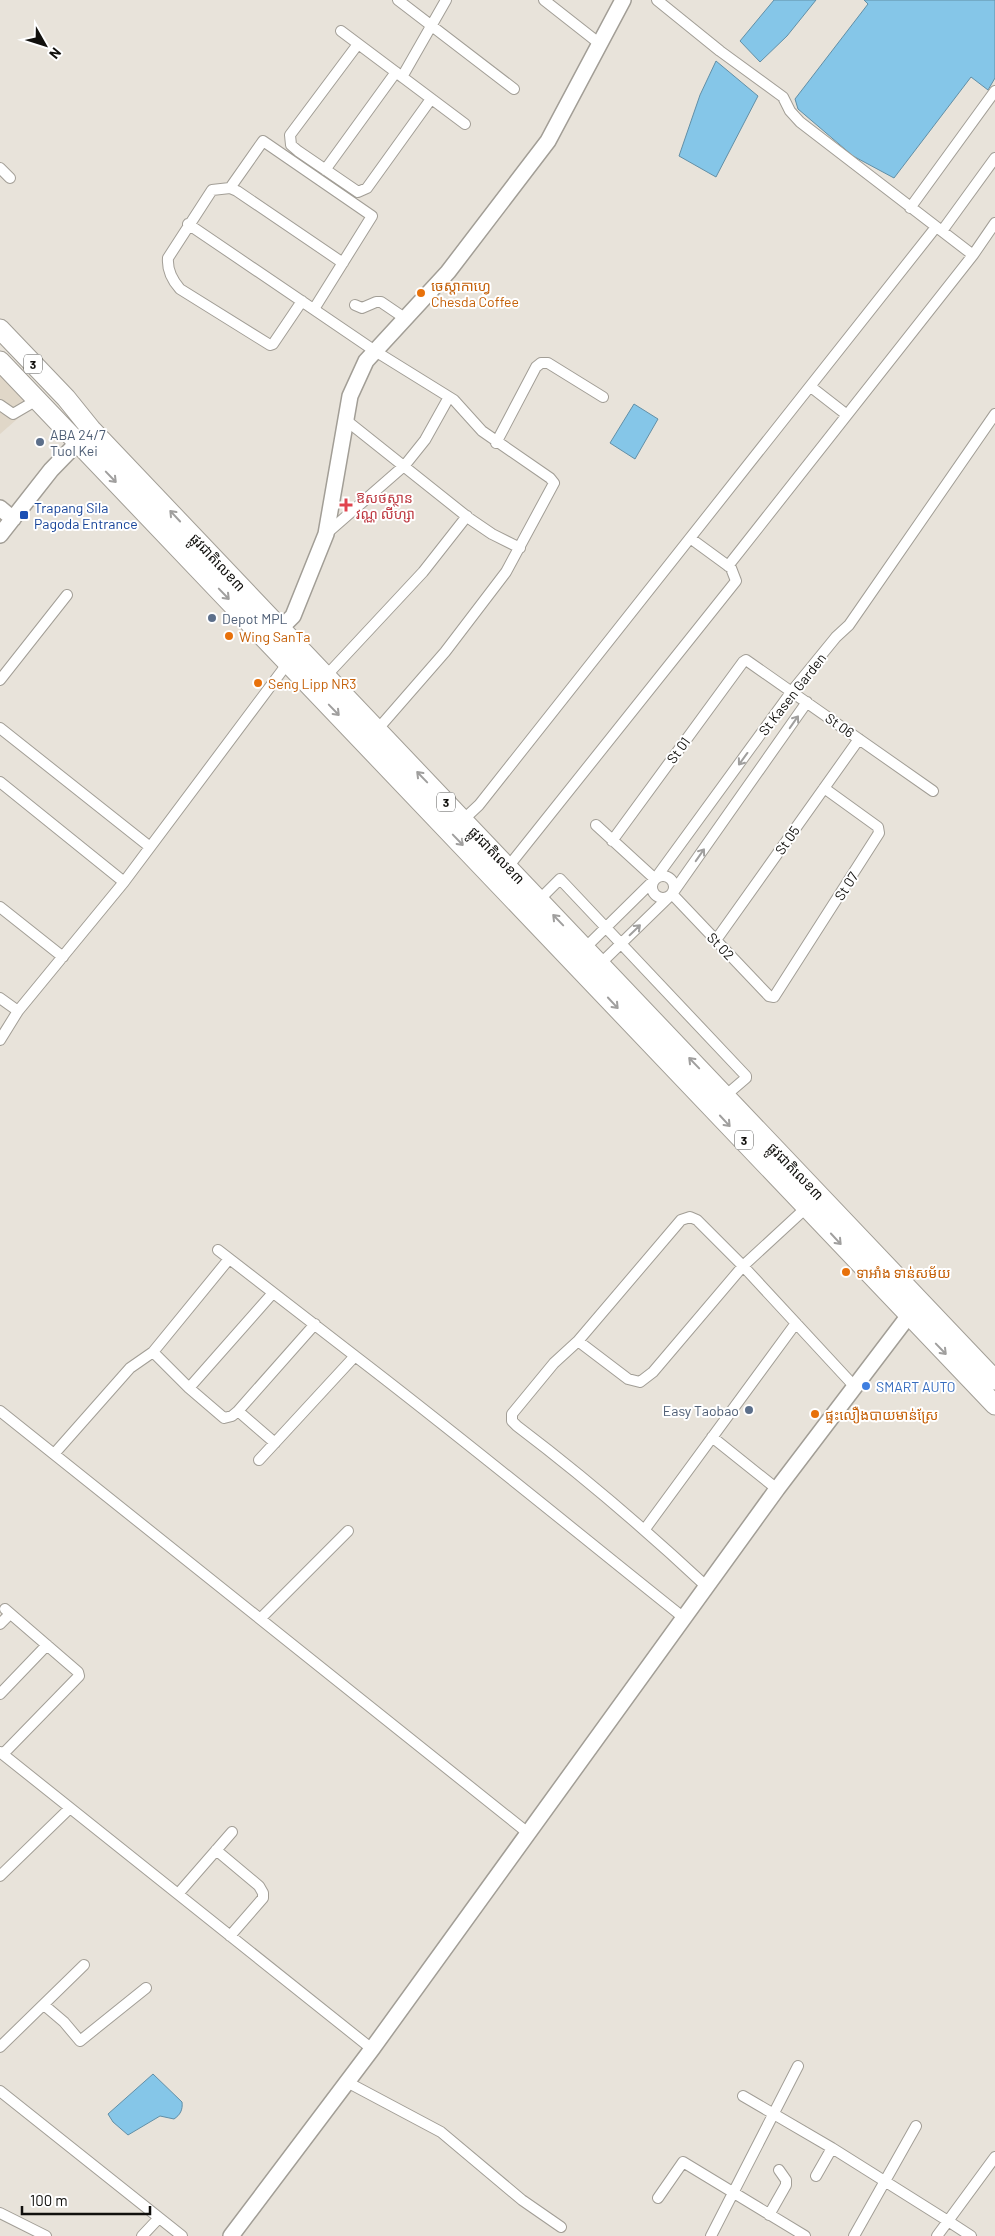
<svg xmlns="http://www.w3.org/2000/svg" width="995" height="2236" font-family="Barlow,'Noto Sans Khmer',sans-serif">
<rect width="100%" height="100%" fill="#e8e3da"/>
<!-- built -->
<path fill="#e0d7c8" d="M0 374 31 407 0 434Z"/>
<!-- water -->
<path fill="#85c6e8" stroke="#628fa6" d="M774 0H816L787 36 760 62 740 41Z
M864 0H995V78L988 90 971 77 894 178 853 156 798 109 795 99 868 4Z
M716 61 758 96 716 177 679 156 700 95Z
M634 404 658 419 635 459 610 443Z
M153 2074 182 2102C183 2110 180 2115 174 2119L160 2116 128 2135 113 2122 108 2114Z"/>
<g fill="none" stroke-linecap="round" stroke-linejoin="round">
<!-- street casing -->
<g stroke="#a29e96" stroke-width="12">
<path id="street" d="M398 0 514 89
M544 0 600 44
M657 0 720 51 783 97 790 111 800 122 973 255
M341 31 465 124
M358 44 290 135 291 145 298 151 358 192 367 188 431 99
M402 77 446 0
M0 168 10 178
M325 170 396 72
M230 188 263 141 372 216 314 309
M910 208 995 91
M188 224 375 351 454 400 482 431 550 478 554 483 506 572 445 652 377 730
M942 231 995 158
M302 301 273 344 270 345 180 289C172 280 167 270 168 258L212 190 230 188 237 191 343 263
M355 305 362 308 376 302H381L406 319
M811 387 847 415
M0 405 13 414 37 400
M347 421 470 519 492 534 520 548
M496 443 536 367 541 363H548L603 397
M326 534 405 465 425 440 449 397
M728 566 973 255 995 223
M326 676 423 572 467 516
M0 680 67 595
M0 728 150 847
M0 782 124 882
M463 820 479 805 936 227
M596 825 655 879
M612 841 743 662 746 660 933 791
M508 867 736 581 731 568 690 538
M652 887a11 11 0 1 1 22 0a11 11 0 1 1-22 0Z
M672 894 769 996 774 997 879 833 878 827 824 788
M539 900 560 879 746 1076V1078L725 1096
M0 907 63 957
M716 940 859 739
M583 950 655 879 792 691 836 637 849 625 995 414
M597 967 672 894 807 702
M0 998 18 1011
M0 1040 18 1011 124 882 290 660
M218 1250 355 1356 259 1460
M578 1341 628 1379 640 1382 653 1372 743 1266 807 1207
M153 1352 189 1388 224 1418 232 1416 238 1411 315 1324
M355 1356C466 1441 575 1531 684 1618
M189 1388 272 1294
M0 1411 528 1833
M238 1411 275 1443
M712 1437 777 1489
M54 1454 130 1368 153 1352 229 1259
M645 1529 796 1323
M707 1587C646 1530 583 1476 517 1426L512 1421V1414L554 1363 578 1341 681 1220 690 1217 697 1220 743 1266 855 1387
M260 1619 348 1531
M0 1624 10 1614
M0 1694 47 1645
M0 1752 372 2049
M3 1754 79 1676 78 1672 5 1609
M216 1850 259 1886 263 1893V1898L230 1936
M0 1876 70 1808
M178 1894 232 1832
M44 2005 64 2022 80 2041 146 1988
M0 2047 84 1965
M347 2082 441 2132 522 2200 561 2227
M0 2091 182 2236
M743 2096 832 2148 948 2221 995 2157
M816 2176 832 2148
M658 2198 683 2162 805 2236
M0 2213 46 2236
M769 2215 786 2185V2180L779 2170
M142 2236 158 2219
M711 2236 798 2066
M854 2236 916 2126
M937 2236 948 2221 971 2236"/>
</g>
<!-- secondary casing -->
<g stroke="#a29e96" stroke-width="18">
<path id="secondary" d="M0 508 13 519
M0 535 51 470 85 435
M273 636 293 616 326 534 350 396 366 361 448 272 548 141 623 0
M231 2236 372 2049 777 1489 916 1306"/>
</g>
<!-- highway casing -->
<g stroke="#a29e96" stroke-width="21">
<path id="highway" d="M0 329 66 398 91 429 995 1380
M0 361 995 1405"/>
</g>
<!-- street -->
<use href="#street" stroke="#fff" stroke-width="10"/>
<!-- secondary -->
<use href="#secondary" stroke="#fff" stroke-width="15"/>
<!-- highway -->
<use href="#highway" stroke="#fff" stroke-width="19"/>
</g>
<!-- one-way arrows -->
<defs><path id="oneway-shaft" d="M-6 0H5M1.5-3L5.5 0L1.5 3" fill="none" stroke-width="1.6" stroke-linecap="round" stroke-linejoin="round" transform="scale(1.25)"/></defs>
<g stroke="#a09f9e">
<use href="#oneway-shaft" transform="translate(111 477) rotate(46)"/>
<use href="#oneway-shaft" transform="translate(175 516) rotate(-133)"/>
<use href="#oneway-shaft" transform="translate(224 594) rotate(46)"/>
<use href="#oneway-shaft" transform="translate(334 710) rotate(46)"/>
<use href="#oneway-shaft" transform="translate(794 722) rotate(-55)"/>
<use href="#oneway-shaft" transform="translate(743 759) rotate(126)"/>
<use href="#oneway-shaft" transform="translate(422 777) rotate(-134)"/>
<use href="#oneway-shaft" transform="translate(458 840) rotate(46)"/>
<use href="#oneway-shaft" transform="translate(700 855) rotate(-55)"/>
<use href="#oneway-shaft" transform="translate(558 920) rotate(-134)"/>
<use href="#oneway-shaft" transform="translate(635 930) rotate(-44)"/>
<use href="#oneway-shaft" transform="translate(613 1003) rotate(47)"/>
<use href="#oneway-shaft" transform="translate(694 1063) rotate(-134)"/>
<use href="#oneway-shaft" transform="translate(725 1121) rotate(47)"/>
<use href="#oneway-shaft" transform="translate(836 1239) rotate(47)"/>
<use href="#oneway-shaft" transform="translate(941 1349) rotate(46)"/>
</g>
<!-- markers -->
<g fill="#e8710a" stroke="#fff" stroke-width="2">
<circle cx="421" cy="293" r="5"/>
<circle cx="229" cy="636" r="5"/>
<circle cx="258" cy="683" r="5"/>
<circle cx="846" cy="1272" r="5"/>
<circle cx="815" cy="1414" r="5"/>
</g>
<g fill="#5c6f8a" stroke="#fff" stroke-width="2">
<circle cx="40" cy="442" r="5"/>
<circle cx="212" cy="618" r="5"/>
<circle cx="749" cy="1410" r="5"/>
</g>
<path fill="#e0444e" stroke="#fff" stroke-width="2" d="M343.5 497.5h5v5h5v5h-5v5h-5v-5h-5v-5h5z"/>
<rect fill="#1a4fb4" stroke="#fff" stroke-width="2" x="19" y="510" width="10" height="10" rx="2.5"/>
<circle fill="#3f7fe0" stroke="#fff" stroke-width="2" cx="866" cy="1386" r="5"/>
<g text-anchor="middle" dominant-baseline="central" stroke-width="4" stroke-linejoin="round" paint-order="stroke">
<!-- shield labels -->
<g fill="#fff" stroke="#585856" stroke-width="1">
<rect x="24" y="354.5" width="18" height="19" rx="4"/>
<rect x="437" y="792.5" width="18" height="19" rx="4"/>
<rect x="735" y="1130.5" width="18" height="19" rx="4"/>
</g>
<g font-size="12" font-weight="bold" fill="#11100d">
<text x="33" y="364">3</text>
<text x="446" y="802">3</text>
<text x="744" y="1140">3</text>
</g>
<!-- food labels -->
<g font-size="14" fill="#c56008" stroke="#fff" text-anchor="start">
<text x="431" y="285">ចេស្ដាកាហ្វេ<tspan x="431" dy="16">Chesda Coffee</tspan></text>
<text x="239" y="636">Wing SanTa</text>
<text x="268" y="683">Seng Lipp NR3</text>
<text x="856" y="1272">ទាអាំង ទាន់សម័យ</text>
<text x="825" y="1414">ផ្ទះលឿងបាយមាន់ស្រែ</text>
</g>
<!-- service labels -->
<g font-size="14" fill="#4e5e75" stroke="#fff" text-anchor="start">
<text x="50" y="434">ABA 24/7<tspan x="50" dy="16">Tuol Kei</tspan></text>
<text x="222" y="618">Depot MPL</text>
<text x="739" y="1410" text-anchor="end">Easy Taobao</text>
</g>
<!-- health labels -->
<g font-size="14" fill="#be3a42" stroke="#fff" text-anchor="start">
<text x="356" y="497">ឱសថស្ថាន<tspan x="356" dy="16">វណ្ណ លីហ្សា</tspan></text>
</g>
<!-- transit labels -->
<g font-size="14" fill="#164399" stroke="#fff" text-anchor="start">
<text x="34" y="507">Trapang Sila<tspan x="34" dy="16">Pagoda Entrance</tspan></text>
</g>
<!-- street labels -->
<g font-size="14" fill="#11100d" stroke="#fff">
<text transform="translate(218 562) rotate(47)">ផ្លូវជាតិលេខ៣</text>
<text transform="translate(792 694) rotate(-52)">St Kasen Garden</text>
<text transform="translate(840 725) rotate(35)">St 06</text>
<text transform="translate(678 750) rotate(-54)">St 01</text>
<text transform="translate(787 840) rotate(-55)">St 05</text>
<text transform="translate(497 855) rotate(46)">ផ្លូវជាតិលេខ៣</text>
<text transform="translate(846 886) rotate(-57)">St 07</text>
<text transform="translate(721 946) rotate(46)">St 02</text>
<text transform="translate(796 1171) rotate(46)">ផ្លូវជាតិលេខ៣</text>
</g>
<!-- shop labels -->
<g font-size="14" fill="#366cbe" stroke="#fff" text-anchor="start">
<text x="876" y="1386">SMART AUTO</text>
</g>
</g>
<!-- north arrow -->
<g transform="translate(45 45) rotate(129)" stroke="#ffffff" stroke-width="4" paint-order="stroke">
<path d="M0-4L9 19L0 12L-9 19Z" fill="#11100d"/>
<text y="-8" font-size="14" font-weight="bold" text-anchor="middle" fill="#11100d">N</text>
</g>
<!-- scale -->
<path d="M22 2206v8h128v-8" fill="none" stroke="#11100d" stroke-width="2.5"/>
<text x="30" y="2206" font-size="15" fill="#11100d" stroke="#ffffff" stroke-width="4" paint-order="stroke">100 m</text>
</svg>
